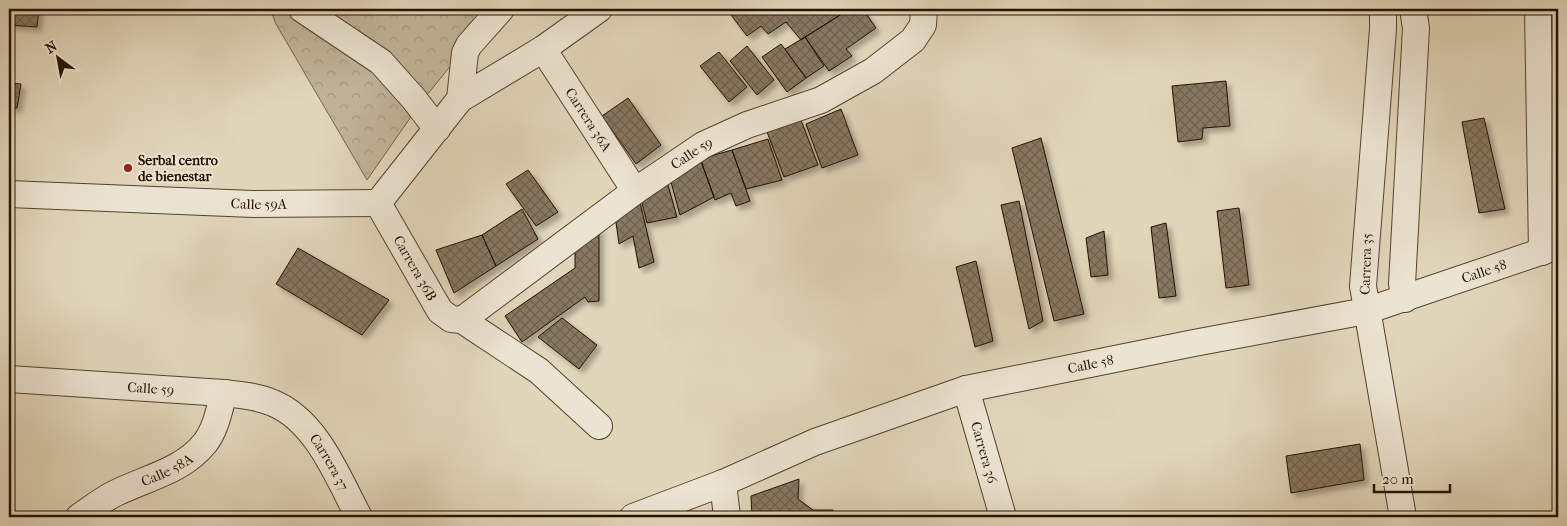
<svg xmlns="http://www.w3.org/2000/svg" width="1567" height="526" font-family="'IM FELL French Canon',serif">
<defs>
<pattern id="forest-crowns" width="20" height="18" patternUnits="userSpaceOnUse" patternTransform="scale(1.25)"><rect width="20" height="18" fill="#c1b59a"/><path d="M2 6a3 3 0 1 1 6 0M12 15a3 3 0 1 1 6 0" fill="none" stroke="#a69b83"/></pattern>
<pattern id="building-cross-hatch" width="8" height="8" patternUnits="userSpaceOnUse" patternTransform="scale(1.25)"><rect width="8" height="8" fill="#877861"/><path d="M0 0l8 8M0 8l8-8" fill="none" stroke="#6e614e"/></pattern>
<filter id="shadow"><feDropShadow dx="4.5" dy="4.5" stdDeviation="2.5" flood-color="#0004"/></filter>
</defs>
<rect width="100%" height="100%" fill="#e1d6ba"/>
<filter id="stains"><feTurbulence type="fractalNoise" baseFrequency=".004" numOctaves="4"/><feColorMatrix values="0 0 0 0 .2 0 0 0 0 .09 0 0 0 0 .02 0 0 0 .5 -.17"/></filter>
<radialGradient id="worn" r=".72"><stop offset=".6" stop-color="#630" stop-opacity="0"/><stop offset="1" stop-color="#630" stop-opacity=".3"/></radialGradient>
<!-- forest -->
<path fill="url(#forest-crowns)" stroke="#73644d" d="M270 9H497L422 101 367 180 276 24Z"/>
<!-- building -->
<path fill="url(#building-cross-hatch)" stroke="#251200" filter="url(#shadow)" d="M9 9H39L37 27 9 25Z
M741 9H849L801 40 786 22 768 34 761 26 747 36 731 15Z
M850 9H863L876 28 846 49 852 56 829 71 805 37Z
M805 37 824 66 806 78 785 49Z
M781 44 806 78 787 92 762 57Z
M747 46 774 80 757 95 730 61Z
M719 52 747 87 729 102 700 66Z
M1226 81 1230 126 1203 128 1202 139 1178 142 1172 86Z
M9 83 21 84 17 108H9Z
M628 98 661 145 636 164 602 116Z
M841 109 858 155 822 168 806 124Z
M1484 118 1505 209 1479 213 1462 122Z
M801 120 818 165 784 177 767 132Z
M1041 138 1084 314 1054 321 1012 148Z
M768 139 782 180 746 189 732 150Z
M732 150 750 201 736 206 731 193 715 200 700 159Z
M698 152 714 197 680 215 668 171Z
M528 170 558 212 536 226 506 184Z
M665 175 677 217 647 223 640 195Z
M639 198 654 262 639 268 633 236 619 244 615 215Z
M1019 201 1043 321 1029 329 1001 205Z
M1239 208 1249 285 1226 288 1217 211Z
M522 209 538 239 496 266 482 235Z
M1166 223 1176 296 1159 298 1151 227Z
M599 226V301L588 302 585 297 522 342 505 316 575 268V246Z
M1104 231 1108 275 1091 277 1086 238Z
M482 235 496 266 454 293 436 250Z
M298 248 389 300 362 335 276 284Z
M976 261 993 341 975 347 956 267Z
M562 318 597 345 579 369 538 337Z
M1360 444 1364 480 1291 493 1286 456Z
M799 479 798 499 813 510H833V517H752L751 496Z"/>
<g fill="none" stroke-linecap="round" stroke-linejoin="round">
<!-- minor casing -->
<g stroke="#54432e" stroke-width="28">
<g id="minor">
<path d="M302 9 381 62 414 99 437 129"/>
<path d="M1383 9V29L1363 286 1403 517"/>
<path d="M1538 9 1542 252"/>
<path id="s1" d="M543 49 635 191"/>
<path d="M460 99 465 53 469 45 501 9"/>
<path id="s2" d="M9 194 253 204 378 203"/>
<path id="s3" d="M378 203 440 311 451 319 462 320 539 371 599 426"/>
<path d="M378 203 460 99 543 49 599 9"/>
<path d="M1405 299 1402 284 1416 28 1413 9"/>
<path id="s4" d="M462 320 635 191 703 145 747 125 821 100 873 71 913 40 923 25 924 9"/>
<path id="s5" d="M9 379 224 393C240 395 257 396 273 403 317 421 338 478 359 517"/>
<path id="s6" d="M966 389 1003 517"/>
<path d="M723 483 727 517"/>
<path id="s7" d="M79 517C91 509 104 498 118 492 147 478 184 470 205 443 216 429 219 410 224 393"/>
<path id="s8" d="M633 517 723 483 815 442 966 389 1194 343 1366 311 1558 246"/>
</g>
</g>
<!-- minor -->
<use href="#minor" stroke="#ece4d2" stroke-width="26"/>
</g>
<!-- markers -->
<circle fill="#8f2418" stroke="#ece4d2" stroke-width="2" cx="128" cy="168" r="5"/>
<g text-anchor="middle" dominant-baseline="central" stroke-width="4" stroke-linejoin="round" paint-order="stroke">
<!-- street labels -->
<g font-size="14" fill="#251200" stroke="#ece4d2">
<text stroke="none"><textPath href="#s1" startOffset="84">Carrera 36A</textPath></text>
<text stroke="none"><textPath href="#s4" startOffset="284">Calle 59</textPath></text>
<text stroke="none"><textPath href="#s2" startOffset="250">Calle 59A</textPath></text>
<text transform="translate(1366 264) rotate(-88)">Carrera 35</text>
<text stroke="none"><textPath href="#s3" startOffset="75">Carrera 36B</textPath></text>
<text stroke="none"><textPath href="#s8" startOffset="889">Calle 58</textPath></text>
<text stroke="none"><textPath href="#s8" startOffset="484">Calle 58</textPath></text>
<text stroke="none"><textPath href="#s5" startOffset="142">Calle 59</textPath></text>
<text stroke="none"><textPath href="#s6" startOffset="66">Carrera 36</textPath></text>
<text stroke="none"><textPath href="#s5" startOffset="349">Carrera 37</textPath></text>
<text stroke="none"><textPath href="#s7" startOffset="100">Calle 58A</textPath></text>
</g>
<!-- poi labels -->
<g font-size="14" font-weight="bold" fill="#251200" stroke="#ece4d2" text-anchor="start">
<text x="138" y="160">Serbal centro<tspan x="138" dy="16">de bienestar</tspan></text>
</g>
</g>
<!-- margin -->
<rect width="1567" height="526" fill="none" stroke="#e1d6ba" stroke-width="30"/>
<rect x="10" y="10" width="1547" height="506" fill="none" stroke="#251200" stroke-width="2.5"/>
<rect x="15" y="15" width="1537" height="496" fill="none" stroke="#251200"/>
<!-- north arrow -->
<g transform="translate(58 58) rotate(328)" stroke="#ece4d2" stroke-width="4" paint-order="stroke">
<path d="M0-4L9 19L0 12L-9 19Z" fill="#251200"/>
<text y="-8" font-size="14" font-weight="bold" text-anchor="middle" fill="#251200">N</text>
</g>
<!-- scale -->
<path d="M1374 484v8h76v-8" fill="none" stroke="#251200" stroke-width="2.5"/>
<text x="1382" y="484" font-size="15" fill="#251200" stroke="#ece4d2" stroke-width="4" paint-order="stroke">20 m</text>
<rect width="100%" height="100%" filter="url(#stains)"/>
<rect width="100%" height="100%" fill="url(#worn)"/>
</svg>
